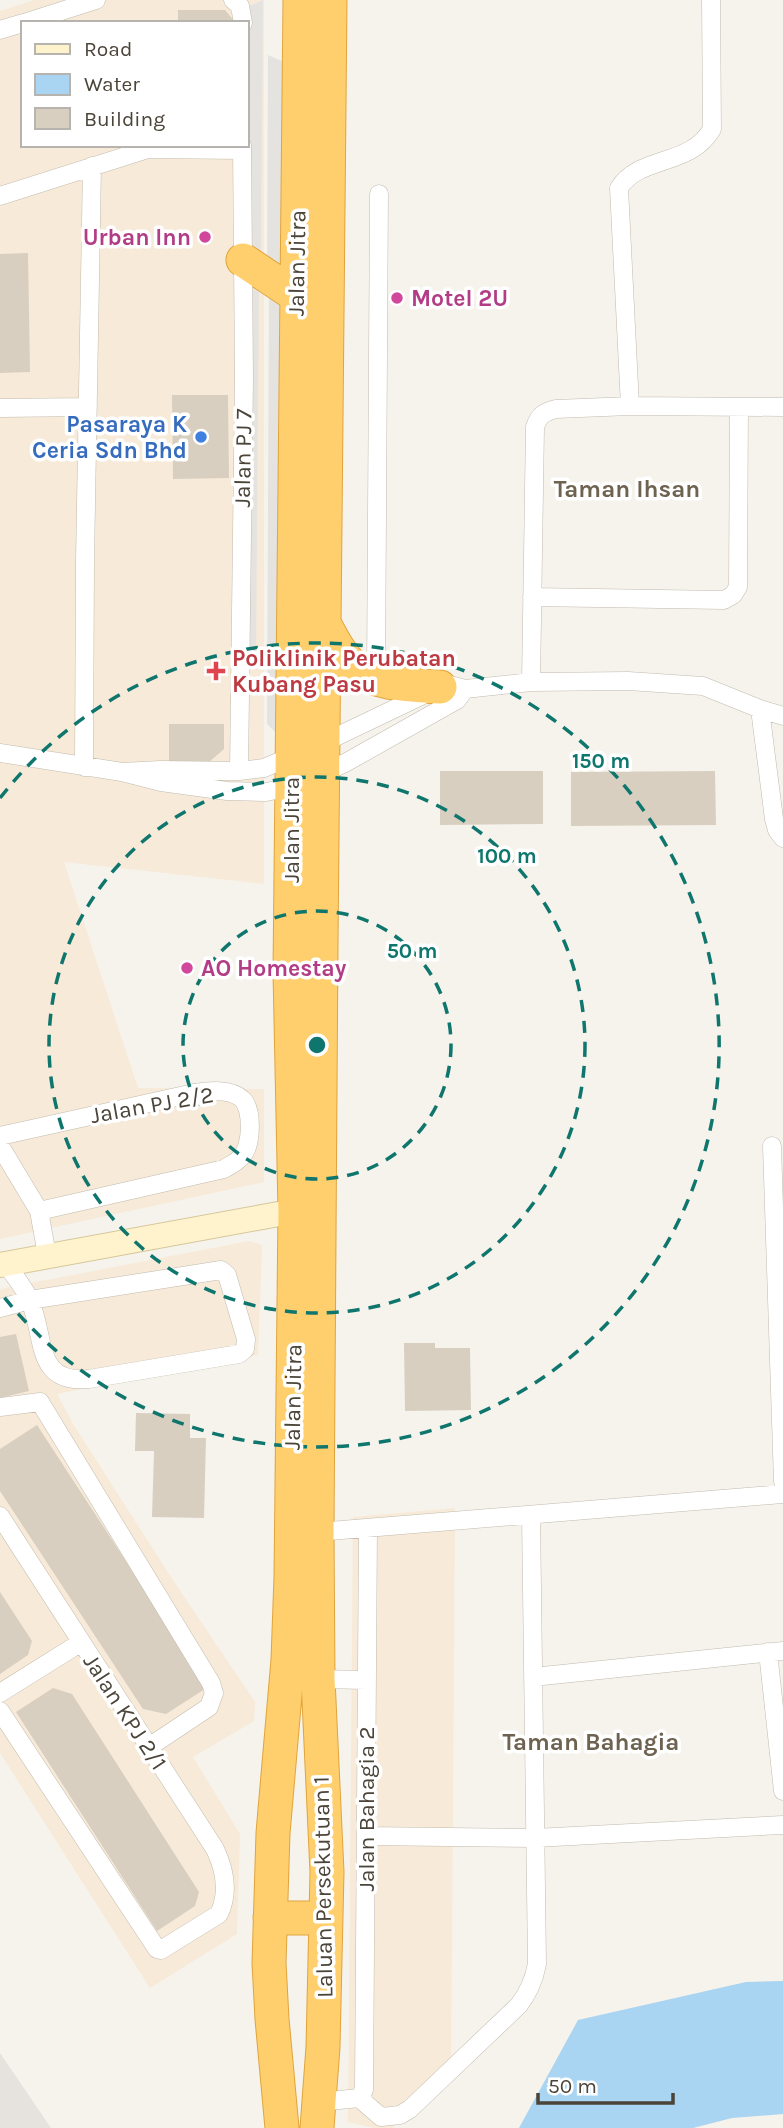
<svg xmlns="http://www.w3.org/2000/svg" width="783" height="2128" font-family="Karla,sans-serif">
<rect width="100%" height="100%" fill="#f6f3ec"/>
<!-- commercial -->
<path fill="#f7ead8" fill-rule="evenodd" d="M34 0H264V884L64 862 138 1088 264 1089V1182L0 1239V11ZM23 23H247V145H23Z
M249 1241 262 1245 258 1355 57 1394 73 1424 171 1577 255 1702 254 1721 193 1757 240 1834 237 1934 150 1988 0 1753V1289Z
M455 1508 451 2081 392 2128H374L348 2122 353 1517Z"/>
<!-- industrial -->
<path fill="#e6e2dd" d="M0 2053 51 2128H0Z"/>
<!-- parking -->
<path fill="#e5e3e0" d="M263 0 261 258 247 253 248 7Z
M268 55 284 62 283 275 267 267Z
M259 285 256 662 244 674 246 297Z
M269 288 283 301 280 737 267 724Z"/>
<!-- water -->
<path fill="#a9d4f2" d="M783 1981V2114L732 2118 693 2128H519L578 2020 746 1982Z"/>
<!-- building -->
<path fill="#d8cfc1" d="M178 10H225L236 23H178Z
M28 253 30 372 0 373V254Z
M172 395H228L229 478 173 479Z
M169 724H224V749L208 763H169Z
M440 771H543V824L440 825Z
M715 771 716 825 571 826V772Z
M16 1334 29 1391 0 1398V1337Z
M404 1343H435V1348H470L471 1410 405 1411Z
M136 1413 190 1414V1438H206L204 1518 152 1517 154 1451H135Z
M37 1425 208 1687 166 1714 143 1709 0 1491V1449Z
M0 1592 32 1641 28 1655 0 1674Z
M53 1688 72 1694 199 1892 195 1906 157 1931 16 1712Z"/>
<g fill="none" stroke-linecap="round" stroke-linejoin="round">
<!-- street casing -->
<g stroke="#c2bbae" stroke-width="19">
<path id="street" d="M233 0 240 6 243 23
M24 23 96 0
M0 30 23 23
M0 196 148 149 242 150
M630 406 619 188C640 155 690 167 712 129L711 0
M0 408 88 407
M532 597 724 600 733 595 738 587 739 407
M376 678 379 194
M531 682 535 427C539 415 544 412 556 409L630 406 783 407
M760 709 774 819 777 830 783 838
M0 753 122 772 161 782 227 791 266 792 291 787 345 763 457 700 465 689
M84 767 85 561 92 166
M239 771 244 377 242 145
M122 772 161 770 239 771 264 768 323 743 440 687 450 685 465 689 531 682 628 681 703 686 760 709 783 716
M0 1136 194 1093C208 1091 231 1088 242 1099 253 1109 252 1145 242 1156 238 1162 230 1165 224 1169L39 1211
M0 1146 39 1211 47 1255
M772 1146 783 1482
M0 1308 30 1300 221 1270 227 1275 246 1339 245 1349 239 1354 89 1379C34 1384 46 1338 30 1301 25 1288 14 1276 6 1264
M0 1407 40 1402 211 1683 214 1693 209 1707 149 1747
M0 1516 215 1849C225 1870 229 1893 219 1914L161 1950 157 1949 0 1711
M317 1532 783 1494
M768 1652 783 1791
M533 1677 783 1651
M318 1679 367 1680
M0 1693 80 1643
M366 1836 535 1838 783 1825
M359 2098 381 2117 400 2115 410 2109 519 2005C529 1992 534 1980 537 1964L531 1515
M319 2102 359 2098 364 2090 368 1528"/>
</g>
<!-- secondary casing -->
<g stroke="#d6c79b" stroke-width="26">
<path id="secondary" d="M0 1265 295 1211"/>
</g>
<!-- highway casing -->
<g stroke="#e0a43c" stroke-width="35">
<path id="highway" d="M243 260 297 296
M325 625C333 640 341 656 354 667 376 686 413 685 440 687
M270 1918H326
M282 2128 272 2019 269 1963 273 1833 288 1660 291 1577 295 1211 290 972 300 0
M317 2128 323 2047 327 1872 318 1679 317 1532 321 943 330 0"/>
</g>
<!-- street -->
<use href="#street" stroke="#fff" stroke-width="18"/>
<!-- secondary -->
<use href="#secondary" stroke="#fff3cd" stroke-width="24"/>
<!-- highway -->
<use href="#highway" stroke="#ffcf6e" stroke-width="33"/>
</g>
<!-- distance rings -->
<g fill="none" stroke="#0f766e" stroke-width="3.5" stroke-dasharray="12 9">
<circle cx="317" cy="1045" r="134"/>
<circle cx="317" cy="1045" r="268"/>
<path d="M0 798A402 402 0 1 1 0 1292"/>
</g>
<!-- markers -->
<g fill="#d1479c" stroke="#fff" stroke-width="2.5">
<circle cx="205" cy="237" r="7"/>
<circle cx="397" cy="298" r="7"/>
<circle cx="187" cy="968" r="7"/>
</g>
<circle fill="#3f7fe0" stroke="#fff" stroke-width="2.5" cx="201" cy="437" r="7"/>
<path fill="#e0444e" stroke="#fff" stroke-width="2.5" d="M212.5 660.5h7v7h7v7h-7v7h-7v-7h-7v-7h7z"/>
<g text-anchor="middle" dominant-baseline="central" stroke-width="7" stroke-linejoin="round" paint-order="stroke">
<!-- hotel labels -->
<g font-size="23" font-weight="bold" fill="#b23c85" stroke="#fff" text-anchor="start">
<text x="191" y="237" text-anchor="end">Urban Inn</text>
<text x="411" y="298">Motel 2U</text>
<text x="201" y="968">AO Homestay</text>
</g>
<!-- street labels -->
<g font-size="23" fill="#4b4439" stroke="#fff">
<text transform="translate(297 263) rotate(-89)">Jalan Jitra</text>
<text transform="translate(243 458) rotate(-89)">Jalan PJ 7</text>
<text transform="translate(291 830) rotate(-90)">Jalan Jitra</text>
<text transform="translate(152 1105) rotate(-10)">Jalan PJ 2/2</text>
<text transform="translate(293 1397) rotate(-89)">Jalan Jitra</text>
<text transform="translate(125 1712) rotate(57)">Jalan KPJ 2/1</text>
<text transform="translate(366 1809) rotate(-90)">Jalan Bahagia 2</text>
<text transform="translate(323 1887) rotate(-91)">Laluan Persekutuan 1</text>
</g>
<!-- shop labels -->
<g font-size="23" font-weight="bold" fill="#366cbe" stroke="#fff" text-anchor="end">
<text x="187" y="424">Pasaraya K<tspan x="187" dy="26">Ceria Sdn Bhd</tspan></text>
</g>
<!-- health labels -->
<g font-size="23" font-weight="bold" fill="#be3a42" stroke="#fff" text-anchor="start">
<text x="232" y="658">Poliklinik Perubatan<tspan x="232" dy="26">Kubang Pasu</tspan></text>
</g>
<!-- neighbourhood labels -->
<g font-size="24" font-weight="bold" fill="#6e6250" stroke="#fff">
<text x="627" y="489">Taman Ihsan</text>
<text x="591" y="1742">Taman Bahagia</text>
</g>
</g>
<circle cx="317" cy="1045" r="10" fill="#0f766e" stroke="#fff" stroke-width="3.5"/>
<g font-size="21" text-anchor="middle" font-weight="bold" fill="#0f766e" stroke="#fff" stroke-width="7" stroke-linejoin="round" paint-order="stroke">
<text x="601" y="768">150 m</text>
<text x="507" y="863">100 m</text>
<text x="412" y="958">50 m</text>
</g>
<!-- legend -->
<rect x="21" y="21" width="228" height="126" fill="#ffffff" stroke="#b7b4b0" stroke-width="2"/>
<rect x="35" y="44" width="35" height="10" fill="#fff3cd" stroke="#b7b4b0" stroke-width="2"/>
<text x="84" y="56" font-size="21" fill="#4b4439">Road</text>
<rect x="35" y="74" width="35" height="21" fill="#a9d4f2" stroke="#b7b4b0" stroke-width="2"/>
<text x="84" y="91" font-size="21" fill="#4b4439">Water</text>
<rect x="35" y="108" width="35" height="21" fill="#d8cfc1" stroke="#b7b4b0" stroke-width="2"/>
<text x="84" y="126" font-size="21" fill="#4b4439">Building</text>
<!-- scale -->
<path d="M538 2093v10h135v-10" fill="none" stroke="#4b4439" stroke-width="3.5"/>
<text x="548" y="2093" font-size="21" fill="#4b4439" stroke="#ffffff" stroke-width="5" paint-order="stroke">50 m</text>
</svg>
